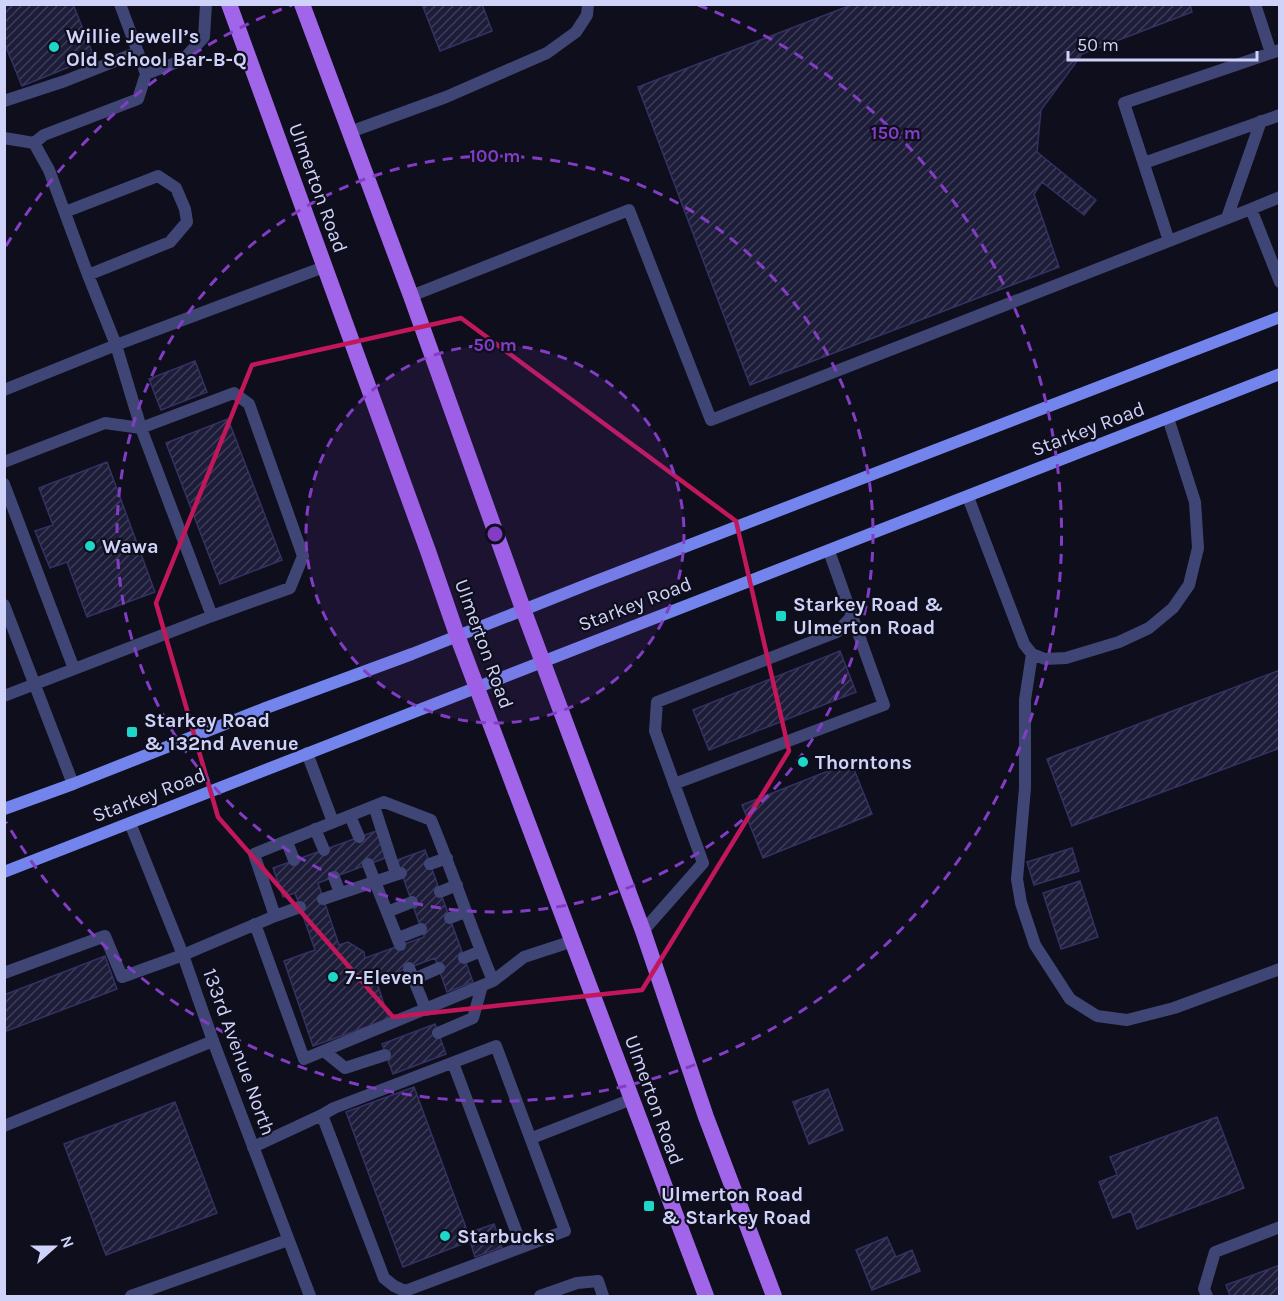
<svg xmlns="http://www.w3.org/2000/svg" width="1284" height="1301" font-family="Karla,sans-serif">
<defs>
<pattern id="building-hatch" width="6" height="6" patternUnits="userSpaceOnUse" patternTransform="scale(1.5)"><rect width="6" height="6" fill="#1d1d3a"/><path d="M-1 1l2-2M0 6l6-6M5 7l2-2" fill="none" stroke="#3d3d57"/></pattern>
</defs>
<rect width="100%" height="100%" fill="#0e0e1c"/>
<!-- building -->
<path fill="url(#building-hatch)" stroke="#333263" stroke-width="1.5" d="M4 4H73L94 57 22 86 4 42Z
M422 4H482L492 31 440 51Z
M854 4H1190L1192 12 1082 54 1041 110 1037 152 1096 200 1084 215 1042 182 1034 194 1059 267 750 385 638 87Z
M195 361 207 392 161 410 149 379Z
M228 419 282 560 220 584 166 443Z
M107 462 155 592 87 617 67 562 50 568 35 531 53 525 39 488Z
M840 651 856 692 709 750 693 710Z
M1280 670V748L1072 826 1047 759Z
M851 762 872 814 763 858 742 805Z
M379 830 388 857 318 883 339 945 348 942 364 952 365 958 424 937 397 860 425 850 473 982 447 992 435 958 376 980 389 1019 313 1046 284 961 315 950 295 893 283 897 273 868Z
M1072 848 1079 871 1034 885 1027 862Z
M1080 881 1098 937 1061 949 1043 893Z
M105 956 117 989 4 1032V995Z
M435 1024 446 1054 393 1074 382 1044Z
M414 1087 468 1233 494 1224 502 1247 475 1257 470 1241 403 1267 346 1112Z
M828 1089 843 1130 809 1144 793 1102Z
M175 1102 217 1213 106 1255 64 1144Z
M1217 1117 1244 1188 1137 1229 1131 1211 1113 1218 1099 1182 1117 1175 1110 1157Z
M887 1237 896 1257 912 1250 920 1271 872 1290 856 1250Z
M1280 1265V1296H1230L1226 1285Z"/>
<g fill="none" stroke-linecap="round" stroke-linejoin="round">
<!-- service -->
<path stroke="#3f4675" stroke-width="12" d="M1255 4 1271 53
M146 74 183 60 204 37 206 4
M4 101 65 81 138 52
M350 132 446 97 547 53 576 32 587 15 588 4
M4 138 34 143 49 170 88 275 170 242 187 222 185 209 176 188 158 176 65 212
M34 143 44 135 138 99 146 74 120 4
M1144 163 1280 115
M1251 209 1280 197
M1227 218 1261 121
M1169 241 1124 103 1280 50
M411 296 629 210 711 420 1251 209 1280 282
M4 390 116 345 324 267
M4 462 105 423 141 428 234 393 249 404 303 556 290 588 212 616
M4 484 74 669
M968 497 1024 644 1032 654 1045 659 1066 658 1119 642 1149 628 1173 608 1189 585 1198 548 1195 502 1168 418
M4 605 73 784
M1032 654 1025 700V788L1017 879 1021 903 1035 945 1070 999 1097 1016 1127 1020 1174 1008 1280 969
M4 696 212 616 141 428 116 345 88 275
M307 753 333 822
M674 784 884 705 852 616
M374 806 396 874
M350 816 359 837
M315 829 324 850
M287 842 294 860
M368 864 400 945
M430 864 447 858
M334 877 340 893
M440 892 457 885
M323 899 401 873
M387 912 412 902
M275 916 300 907
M450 918 465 912
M255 924 304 1059 493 981
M643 931 703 863 655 731 657 702 837 632 852 616 829 551
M398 938 421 929
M464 958 481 951
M409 968 426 1010
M4 973 105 936 122 977 183 955 275 916 254 854 384 802 431 820C453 873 471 928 493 981L524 957 573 941
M414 979 439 968
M438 1033 473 1018 482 986
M324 1051 345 1068 385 1055
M453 1063 522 1247
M4 1126 213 1041
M532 1138 632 1099
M253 1147 322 1115 334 1108 496 1046 565 1231 405 1291 394 1286 384 1278 322 1115
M131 1296 288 1240
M540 1296 577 1283 598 1281 603 1296
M1207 1296 1204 1289 1215 1252 1280 1227"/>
<!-- minor -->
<path stroke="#3f4675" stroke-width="12" d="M130 823 183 955 213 1041 310 1296"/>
<!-- secondary -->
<path stroke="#7385ec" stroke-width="12" d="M4 809 73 784 263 709 412 654 591 583 1280 317
M4 872 1280 374"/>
<!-- primary -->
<path stroke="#a165ea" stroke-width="16" d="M229 4 428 551 457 635 706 1296
M302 4 411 296 523 609 643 931 706 1117 774 1296"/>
</g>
<!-- marked area -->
<path fill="none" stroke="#c2185b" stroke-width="4.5" stroke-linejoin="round" d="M461 318 736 521 789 751 642 990 393 1017 218 817 156 603 252 365Z"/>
<!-- distance rings -->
<circle cx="495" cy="534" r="189" fill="#833dc5" fill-opacity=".12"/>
<g fill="none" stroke="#833dc5" stroke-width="3" stroke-dasharray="10 8">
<circle cx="495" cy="534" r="189"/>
<circle cx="495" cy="534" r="378"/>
<path d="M6 246A567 567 0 0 1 292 5M698 5A567 567 0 1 1 6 822"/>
</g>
<!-- markers -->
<g fill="#1dd7c9" stroke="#0e0e1c" stroke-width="2">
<circle cx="54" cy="47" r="6"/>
<circle cx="90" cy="546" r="6"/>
<rect x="775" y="610" width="12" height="12" rx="3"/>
<rect x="126" y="726" width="12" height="12" rx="3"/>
<circle cx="803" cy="762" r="6"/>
<circle cx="333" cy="977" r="6"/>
<rect x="643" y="1200" width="12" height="12" rx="3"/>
<circle cx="445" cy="1236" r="6"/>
</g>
<g text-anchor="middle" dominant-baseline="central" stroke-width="4.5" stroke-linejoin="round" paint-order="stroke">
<!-- poi labels -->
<g font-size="20" font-weight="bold" fill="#cfd2f9" stroke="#0e0e1c" text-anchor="start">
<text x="66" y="36">Willie Jewell’s<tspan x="66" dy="23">Old School Bar-B-Q</tspan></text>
<text x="102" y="546">Wawa</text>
<text x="793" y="604">Starkey Road &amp;<tspan x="793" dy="23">Ulmerton Road</tspan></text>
<text x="144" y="720">Starkey Road<tspan x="144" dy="23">&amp; 132nd Avenue</tspan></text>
<text x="815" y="762">Thorntons</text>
<text x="345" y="977">7-Eleven</text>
<text x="661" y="1194">Ulmerton Road<tspan x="661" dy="23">&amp; Starkey Road</tspan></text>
<text x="457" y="1236">Starbucks</text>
</g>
<!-- street labels -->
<g font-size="20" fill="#cfd2f9" stroke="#0e0e1c">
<text transform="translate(318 188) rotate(70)">Ulmerton Road</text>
<text transform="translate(1088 429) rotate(-21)">Starkey Road</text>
<text transform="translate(635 604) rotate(-21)">Starkey Road</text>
<text transform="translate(484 644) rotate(70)">Ulmerton Road</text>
<text transform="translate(149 795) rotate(-21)">Starkey Road</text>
<text transform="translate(239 1052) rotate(70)">133rd Avenue North</text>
<text transform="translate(654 1100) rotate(70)">Ulmerton Road</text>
</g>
</g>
<circle cx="495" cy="534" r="9" fill="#833dc5" stroke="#0e0e1c" stroke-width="3"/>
<g font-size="18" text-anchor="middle" font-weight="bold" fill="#833dc5" stroke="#0e0e1c" stroke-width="4.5" stroke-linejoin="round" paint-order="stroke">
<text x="896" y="139">150 m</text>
<text x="495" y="162">100 m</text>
<text x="495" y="351">50 m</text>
</g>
<!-- border -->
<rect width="1284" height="1301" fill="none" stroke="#cfd2f9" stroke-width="12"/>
<!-- north arrow -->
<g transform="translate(54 1247) rotate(69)" stroke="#0e0e1c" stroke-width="4.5" paint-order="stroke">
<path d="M0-4.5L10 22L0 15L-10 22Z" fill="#cfd2f9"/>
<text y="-9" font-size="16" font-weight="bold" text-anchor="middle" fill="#cfd2f9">N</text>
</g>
<!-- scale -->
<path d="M1068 51v9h189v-9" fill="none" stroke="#cfd2f9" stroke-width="3"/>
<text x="1077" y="51" font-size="18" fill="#cfd2f9" stroke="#0e0e1c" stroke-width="4.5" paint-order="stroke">50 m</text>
</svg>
